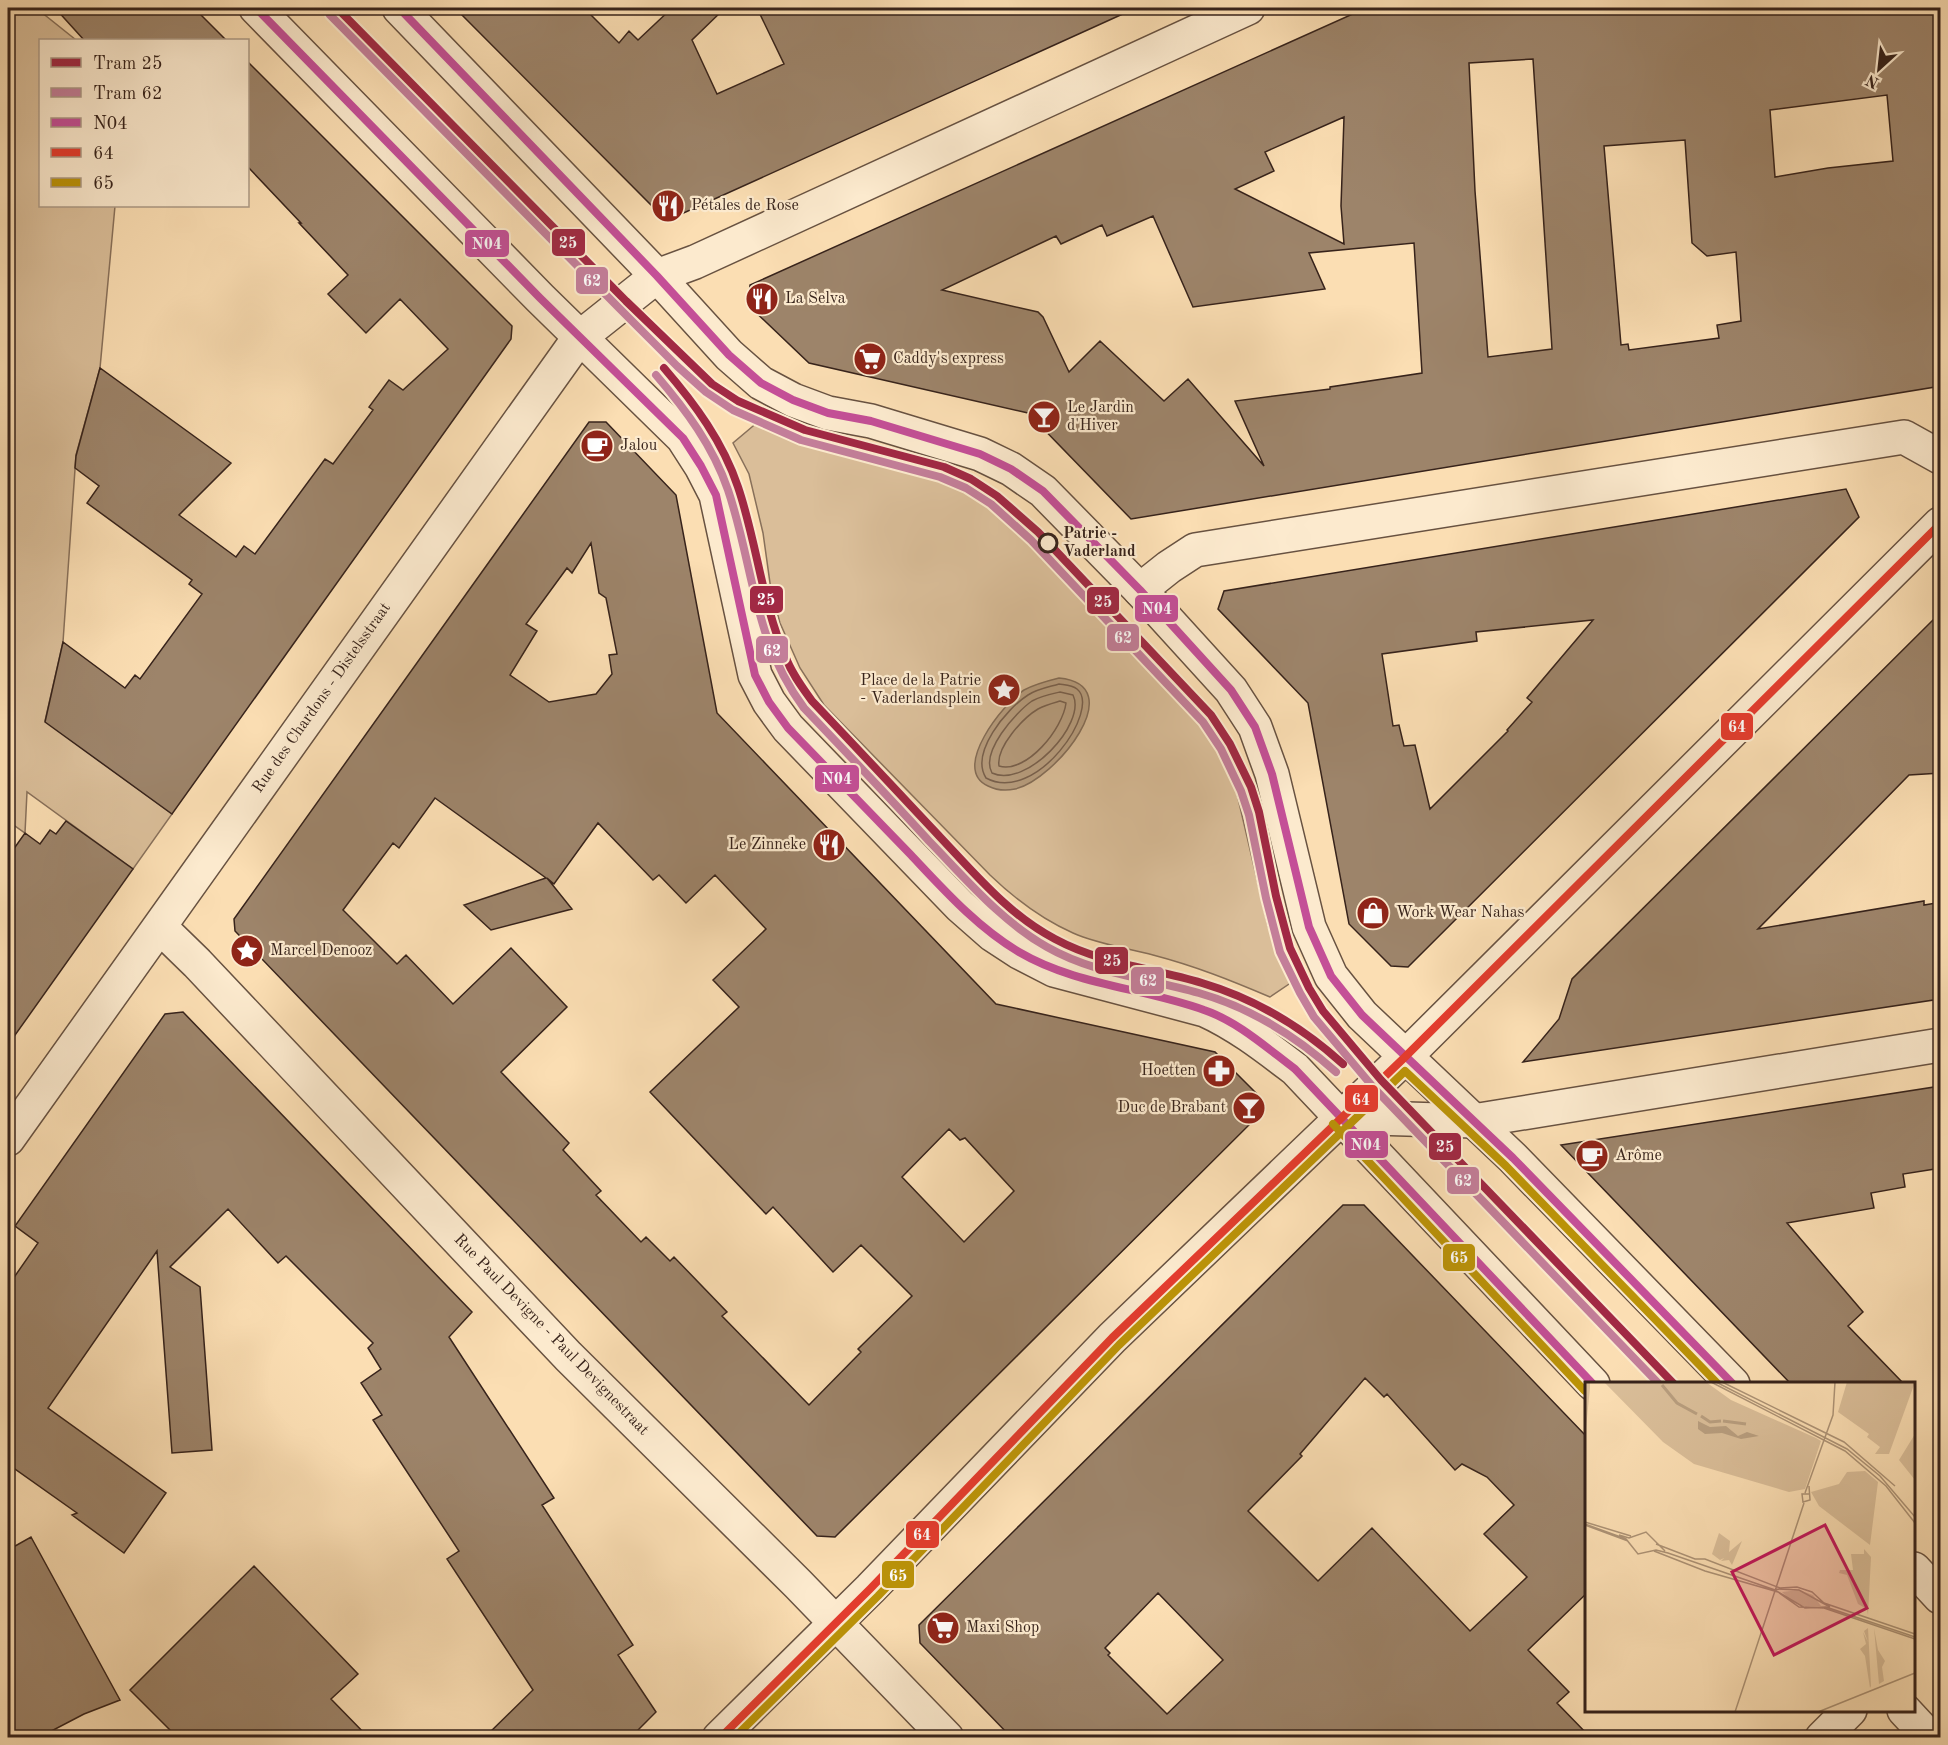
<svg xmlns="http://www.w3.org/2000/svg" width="1948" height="1745" font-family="'Old Standard TT',serif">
<rect width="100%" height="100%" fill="#fbdeb3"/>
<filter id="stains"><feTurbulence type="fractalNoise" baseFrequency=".00333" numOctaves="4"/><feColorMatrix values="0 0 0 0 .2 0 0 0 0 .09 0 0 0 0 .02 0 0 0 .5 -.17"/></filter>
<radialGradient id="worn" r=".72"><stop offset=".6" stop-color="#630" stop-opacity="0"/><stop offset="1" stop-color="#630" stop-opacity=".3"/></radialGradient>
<!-- green -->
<path fill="#dabe99" stroke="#88705a" stroke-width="1.5" d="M8 8H36L76 40H40V206H115L100 368 76 455 63 642 45 721 172 814 133 869 27 792 25 833 8 821Z
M759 421 820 445 905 463 931 473 970 491 1016 524 1207 729 1233 777 1268 926 1292 982 1270 997C1230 980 1195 966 1153 955 1126 948 1098 944 1073 933 1041 919 1015 899 990 875L824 705 800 668 780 623 771 590 763 533 749 474 733 443Z"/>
<!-- water -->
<path fill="#b89e7f" stroke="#846d57" stroke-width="1.5" d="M1059 678C1132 685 1055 780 1015 789 1006 791 996 790 988 786 950 769 1004 703 1024 690 1035 684 1047 681 1059 678Z"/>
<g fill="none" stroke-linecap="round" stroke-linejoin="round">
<!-- shore -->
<path stroke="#78604d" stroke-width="1.5" d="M1059 684C1065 685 1072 685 1077 689 1102 709 1036 805 986 778 970 753 1006 709 1028 695 1037 689 1049 687 1059 684Z
M1060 692 1073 695C1087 724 1026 789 992 773 980 752 1016 712 1032 701 1041 696 1051 694 1060 692Z
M1060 701 1066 703C1063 728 1027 774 999 766 996 747 1023 718 1038 709 1045 705 1053 703 1060 701Z"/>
</g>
<!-- building -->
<path fill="#9d846a" stroke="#37231b" stroke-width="1.5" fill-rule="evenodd" d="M55 8H194L226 40H84Z
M455 8H584L619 43 629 31 638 40 672 8H725L692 40 717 94 784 64 757 8H1136L677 216 659 213Z
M1366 8H1941V386L1131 519 1028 413 809 363 748 305 750 285ZM1533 59 1552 349 1488 357 1475 191 1469 63ZM1887 95 1893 161 1828 168 1775 177 1770 110ZM1344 117 1341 206 1344 244 1235 189 1274 171 1265 152ZM1685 140 1692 243 1707 256 1736 252 1741 321 1717 325 1719 338 1629 350 1628 344 1621 345 1604 146ZM1153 216 1193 307 1325 289 1309 253 1414 243 1422 373 1330 387V389L1235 401 1264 466 1188 379 1164 401 1100 341 1069 372 1043 317 1038 312 942 290 1056 236 1061 244 1102 225 1107 236Z
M248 62 512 326 511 339 172 814 45 722 63 642 125 688 135 675 140 679 202 594 189 584 192 580 87 503 99 486 75 468 76 456 100 368 231 463 179 515 236 557 244 546 255 554 325 459 333 464 373 410 369 407 389 380 403 390 448 349 400 299 366 333 328 294 348 275 299 223H301L248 167Z
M589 422H606L676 495 717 713 996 1004 1215 1052 1259 1096 1258 1116 835 1537 817 1536 235 931 234 919ZM591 543 599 593 606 598 617 654 609 655 612 674 596 694 549 702 510 675 537 631 526 624 567 568 572 573ZM435 798 546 878 464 905 491 930 572 909 547 878 554 884 598 823 653 880 659 875 686 903 715 875 766 929 713 980 739 1007 650 1092 766 1214 773 1207 833 1272 861 1245 912 1296 858 1349 861 1352 809 1405 722 1316 727 1312 674 1257 670 1261 646 1237 641 1242 596 1195 601 1191 563 1150 569 1143 501 1072 567 1007 511 948 453 1004 406 955 397 964 343 910 393 843 399 848ZM949 1129 960 1140 965 1138 1014 1191 964 1242 902 1177Z
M1846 489 1859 517 1408 967 1391 966 1349 924 1308 703 1218 609 1224 591ZM1593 620 1527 698 1532 702 1507 730 1508 731 1430 809 1415 745 1404 746 1399 725 1393 726 1382 654 1477 641 1476 632Z
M1941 612V773L1909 775 1758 929 1924 901V905L1936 903 1940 924V999L1523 1062 1559 1019 1572 979Z
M66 821 133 869 8 1045V857L25 833 40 844 50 830 56 834Z
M183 1012 472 1312 449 1337 554 1498 542 1505 633 1645 618 1655 656 1712 631 1737H485L533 1690 447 1559 459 1551 373 1420 382 1415 361 1383 381 1369 368 1348 373 1343 286 1256 278 1263 228 1209 170 1267 200 1287 212 1450 172 1453 157 1251 48 1408 166 1493 124 1553 72 1515 77 1513 8 1464V1286L38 1243 15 1226 165 1014Z
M1941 1086V1168L1903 1174 1905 1187 1871 1193 1874 1208 1787 1223 1863 1312 1848 1326 1903 1383H1790L1561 1145Z
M1343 1205H1364L1587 1437V1593L1528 1650 1569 1692 1557 1703 1590 1737H1011L920 1643 919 1625ZM1365 1378 1384 1397 1387 1394 1455 1470 1462 1464 1487 1477 1514 1505 1484 1534 1527 1577 1470 1631 1372 1528 1318 1581 1248 1511 1302 1456 1300 1454ZM1158 1593 1223 1660 1167 1714 1108 1655 1110 1653 1105 1648Z
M31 1537 120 1700 84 1714 40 1737H8V1550Z
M254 1566 358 1674 331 1699 368 1737H177L130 1690Z"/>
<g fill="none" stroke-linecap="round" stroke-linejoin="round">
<!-- minor casing -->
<g stroke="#685241" stroke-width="36">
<path id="minor" d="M1140 590 1169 567 1195 550 1904 437 1940 457
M160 927 197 963 568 1356 798 1584 947 1738
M1341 1117 1473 1121 1940 1045
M8 1139 579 338 657 276 695 262 1248 8
M1822 1738 1850 1710"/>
</g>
<!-- tertiary casing -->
<g stroke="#685241" stroke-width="36">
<path id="tertiary" d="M256 8 540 298 683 438 701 466 716 495 755 675 769 702 788 728 960 906 993 935 1019 952 1054 970 1205 1010C1238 1025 1266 1047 1295 1069L1593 1384
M399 8 657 276 729 355 761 383 793 400 828 413 871 421 980 454 1011 469 1043 491 1140 590 1231 690 1255 727 1272 774 1309 927 1331 976 1362 1015 1513 1158 1733 1384
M1914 1569 1940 1597
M1904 1710 1930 1738
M719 1738 870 1589 1112 1338 1405 1057 1940 524"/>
</g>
<!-- minor -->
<use href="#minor" stroke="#fceace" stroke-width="33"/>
<!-- tertiary -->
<use href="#tertiary" stroke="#fceace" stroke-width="33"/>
<!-- bus-1 casing -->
<g stroke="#fceace" stroke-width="12">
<path id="bus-1" d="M256 8 540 298 683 438 701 466 716 495 755 675 769 702 788 728C829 770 870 813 911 855 944 890 977 927 1019 952 1075 985 1143 988 1204 1010 1237 1021 1267 1048 1295 1069L1593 1384
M399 8 657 276 729 355 761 383 793 400 828 413 871 421 980 454 1011 469 1043 491 1140 590 1231 690 1255 727 1272 774 1309 927 1331 976 1362 1015 1513 1158 1733 1384"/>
</g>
<!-- bus-2 casing -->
<g stroke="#fceace" stroke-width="12">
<path id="bus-2" d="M720 1738 870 1589 1112 1338 1405 1057 1940 524"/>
</g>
<!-- bus-3 casing -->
<g stroke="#fceace" stroke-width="12">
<path id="bus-3" d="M1333 1124 1585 1391
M734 1738 878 1596 1119 1345 1405 1071 1506 1166 1718 1384"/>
</g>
<!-- bus-1 -->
<use href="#bus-1" stroke="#c44f97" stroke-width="8"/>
<!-- bus-2 -->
<use href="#bus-2" stroke="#e43c2e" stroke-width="8"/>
<!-- bus-3 -->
<use href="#bus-3" stroke="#bb9308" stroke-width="8"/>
<!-- tram-1 casing -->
<g stroke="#fceace" stroke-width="12">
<path id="tram-1" d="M337 8 626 301 712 384 738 401 805 430 944 467 971 479 997 496 1038 532 1211 715 1230 744 1251 787 1259 812 1276 896 1290 948 1309 988 1323 1011 1381 1080 1674 1384
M664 368C695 404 723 442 738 487 757 543 762 604 786 658 792 674 802 687 812 701 855 746 897 791 940 837 975 874 1009 915 1055 939 1101 964 1153 968 1202 983 1256 999 1302 1027 1343 1064"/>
</g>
<!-- tram-2 casing -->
<g stroke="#fceace" stroke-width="12">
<path id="tram-2" d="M330 15 619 308 677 366 706 392 733 410 801 440 940 477 966 488 991 504 1031 540 1203 722 1221 749 1241 791 1249 815 1266 898 1280 952 1300 993 1314 1017 1373 1087 1659 1384
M656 375C686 410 713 446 728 490 754 567 753 640 804 708 846 752 888 796 929 841 966 879 1001 921 1047 947 1094 974 1148 978 1199 993 1251 1008 1296 1036 1336 1072"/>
</g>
<!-- tram-1 -->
<use href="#tram-1" stroke="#a12944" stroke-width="8"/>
<!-- tram-2 -->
<use href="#tram-2" stroke="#c37e99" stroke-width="8"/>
</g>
<!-- icons -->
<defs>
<g id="restaurant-disc" transform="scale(1.725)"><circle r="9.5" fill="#8f2418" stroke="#fceace"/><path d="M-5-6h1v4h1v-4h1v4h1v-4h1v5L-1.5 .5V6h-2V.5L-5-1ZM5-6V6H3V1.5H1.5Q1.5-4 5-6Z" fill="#fff"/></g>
<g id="supermarket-disc" transform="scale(1.725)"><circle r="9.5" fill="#8f2418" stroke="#fceace"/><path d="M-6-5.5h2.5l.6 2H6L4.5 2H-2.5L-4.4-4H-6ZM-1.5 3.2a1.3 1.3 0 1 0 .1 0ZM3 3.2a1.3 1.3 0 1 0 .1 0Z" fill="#fff"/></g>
<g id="bar-disc" transform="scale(1.725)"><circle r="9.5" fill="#8f2418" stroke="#fceace"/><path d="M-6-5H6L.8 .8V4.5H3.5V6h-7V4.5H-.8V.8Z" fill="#fff"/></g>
<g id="cafe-disc" transform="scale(1.725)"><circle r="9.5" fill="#8f2418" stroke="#fceace"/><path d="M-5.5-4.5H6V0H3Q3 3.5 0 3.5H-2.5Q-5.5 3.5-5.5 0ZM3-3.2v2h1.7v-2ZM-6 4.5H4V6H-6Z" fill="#fff"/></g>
<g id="sight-disc" transform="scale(1.725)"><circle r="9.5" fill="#8f2418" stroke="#fceace"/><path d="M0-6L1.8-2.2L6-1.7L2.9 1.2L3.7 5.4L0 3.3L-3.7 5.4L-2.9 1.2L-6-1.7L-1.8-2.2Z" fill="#fff"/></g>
<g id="shop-disc" transform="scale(1.725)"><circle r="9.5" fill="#8f2418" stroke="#fceace"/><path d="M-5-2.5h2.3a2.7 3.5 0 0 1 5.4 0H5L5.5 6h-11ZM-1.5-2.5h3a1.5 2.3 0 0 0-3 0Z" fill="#fff"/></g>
<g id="pharmacy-disc" transform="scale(1.725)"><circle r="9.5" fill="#8f2418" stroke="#fceace"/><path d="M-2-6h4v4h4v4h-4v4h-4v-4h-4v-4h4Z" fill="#fff"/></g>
</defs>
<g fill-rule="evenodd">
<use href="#restaurant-disc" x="668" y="206"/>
<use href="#restaurant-disc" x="762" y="299"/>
<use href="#supermarket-disc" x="870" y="359"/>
<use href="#bar-disc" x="1044" y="417"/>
<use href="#cafe-disc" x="597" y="446"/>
<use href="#sight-disc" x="1004" y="690"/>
<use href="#restaurant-disc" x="829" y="845"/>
<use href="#shop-disc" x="1373" y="913"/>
<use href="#sight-disc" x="247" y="951"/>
<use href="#pharmacy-disc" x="1219" y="1071"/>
<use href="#bar-disc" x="1249" y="1108"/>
<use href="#cafe-disc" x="1592" y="1156"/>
<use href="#supermarket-disc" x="943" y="1628"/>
</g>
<!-- markers -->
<circle fill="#fceace" stroke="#37231b" stroke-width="3" cx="1048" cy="543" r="9"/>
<g text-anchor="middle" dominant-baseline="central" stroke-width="4.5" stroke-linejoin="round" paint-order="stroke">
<!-- poi labels -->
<g font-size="16" fill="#37231b" stroke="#fceace" text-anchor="start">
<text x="691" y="206">Pétales de Rose</text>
<text x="785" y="299">La Selva</text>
<text x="893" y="359">Caddy's express</text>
<text x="1067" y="408">Le Jardin<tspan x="1067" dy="18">d'Hiver</tspan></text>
<text x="620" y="446">Jalou</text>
<text x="981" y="681" text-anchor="end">Place de la Patrie<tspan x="981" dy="18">- Vaderlandsplein</tspan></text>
<text x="806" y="845" text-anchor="end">Le Zinneke</text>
<text x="1396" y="913">Work Wear Nahas</text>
<text x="270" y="951">Marcel Denooz</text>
<text x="1196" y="1071" text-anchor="end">Hoetten</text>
<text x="1226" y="1108" text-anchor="end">Duc de Brabant</text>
<text x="1615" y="1156">Arôme</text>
<text x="966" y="1628">Maxi Shop</text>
</g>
<!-- stop labels -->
<g font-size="16" font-weight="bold" fill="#37231b" stroke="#fceace" text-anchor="start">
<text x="1063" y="534">Patrie -<tspan x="1063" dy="18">Vaderland</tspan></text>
</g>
<!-- street labels -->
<g font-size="16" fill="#37231b" stroke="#fceace">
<text transform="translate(322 698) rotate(-55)">Rue des Chardons - Distelsstraat</text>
<text transform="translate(551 1335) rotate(46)">Rue Paul Devigne - Paul Devignestraat</text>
</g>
</g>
<!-- overview -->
<g transform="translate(1585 1382)">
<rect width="330" height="330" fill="#fbdeb3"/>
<path d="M0 0H5V6L0 56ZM19 0H121L146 18 231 56 236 59 220 107 204 110 109 82 78 60ZM262 0H330L304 72H290L295 65 282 55 284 52 253 30ZM330 52V98L314 78ZM280 89 293 100 285 163 234 124 226 110 254 102 262 90ZM134 151 145 159 144 170 157 159 147 183 144 178 136 179 139 176 135 178 127 172ZM279 167 286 175 283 233 282 227 273 222 262 193 254 191 255 188H268L266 172H279ZM214 208 228 213 236 224 221 225 207 220 197 210ZM283 246 286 304 285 306 280 274 275 267 281 262 278 250 283 260 279 249ZM289 246 293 268 300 279 297 285 299 299 294 302Z" fill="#dabe99"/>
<path d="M113 39 125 45 141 44 153 54 162 50 174 54 156 57 137 51 120 52 113 47Z" fill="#b89e7f"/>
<path fill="none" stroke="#b89e7f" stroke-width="3" d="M77 3 92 21 112 32M116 34 125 40 136 39M138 39 161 42"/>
<path fill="none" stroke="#ad9376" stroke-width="1.5" d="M126 0 260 69 301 104 330 141M131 0 262 67 295 94 330 135M137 0 259 60 310 104M220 111 248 33 250 0M224 112H217L218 120 225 118 224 104M0 140 46 154M0 142 41 157 53 172 71 168 83 171 190 208 220 226 241 225 330 255M0 143 43 159M34 153 44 156 61 150 80 169M71 162 110 177H120L195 206 212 205 227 210 239 221 330 252M69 169 120 189 193 210 214 225 239 226 330 257M191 207 214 208 245 225M150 330 219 121M233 330 330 291"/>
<path fill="#c2185b" fill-opacity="0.15" stroke="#c2185b" stroke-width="3" d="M240 143 282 226 189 273 147 190Z"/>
<rect width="330" height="330" fill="none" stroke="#37231b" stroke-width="3"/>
</g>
<g stroke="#fceace" stroke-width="2">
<rect x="551" y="228" width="35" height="29" rx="6" fill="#a12944"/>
<rect x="464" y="229" width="46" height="29" rx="6" fill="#c44f97"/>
<rect x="575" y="266" width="34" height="29" rx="6" fill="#c37e99"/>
<rect x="749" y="585" width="35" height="29" rx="6" fill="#a12944"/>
<rect x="1086" y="586" width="34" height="29" rx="6" fill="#a12944"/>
<rect x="1134" y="594" width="45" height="29" rx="6" fill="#c44f97"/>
<rect x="1106" y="623" width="34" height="29" rx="6" fill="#c37e99"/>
<rect x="755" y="635" width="34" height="29" rx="6" fill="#c37e99"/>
<rect x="1720" y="712" width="34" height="29" rx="6" fill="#e43c2e"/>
<rect x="814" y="764" width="46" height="29" rx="6" fill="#c44f97"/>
<rect x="1094" y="946" width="35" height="29" rx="6" fill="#a12944"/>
<rect x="1130" y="966" width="35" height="29" rx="6" fill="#c37e99"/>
<rect x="1344" y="1084" width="35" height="29" rx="6" fill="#e43c2e"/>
<rect x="1344" y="1130" width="45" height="29" rx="6" fill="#c44f97"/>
<rect x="1428" y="1132" width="34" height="29" rx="6" fill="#a12944"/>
<rect x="1446" y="1166" width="34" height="29" rx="6" fill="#c37e99"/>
<rect x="1442" y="1243" width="34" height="29" rx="6" fill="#bb9308"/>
<rect x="905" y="1520" width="35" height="29" rx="6" fill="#e43c2e"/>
<rect x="881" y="1560" width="34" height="29" rx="6" fill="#bb9308"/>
</g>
<g font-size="16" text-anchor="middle" font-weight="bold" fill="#fff">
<text x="568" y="248">25</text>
<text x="487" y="249">N04</text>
<text x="592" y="286">62</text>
<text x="766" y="605">25</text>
<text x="1103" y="607">25</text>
<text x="1157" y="614">N04</text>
<text x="1123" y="643">62</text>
<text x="772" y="656">62</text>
<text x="1737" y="732">64</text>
<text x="837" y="784">N04</text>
<text x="1112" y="966">25</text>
<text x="1148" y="986">62</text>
<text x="1361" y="1105">64</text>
<text x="1366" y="1150">N04</text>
<text x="1445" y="1152">25</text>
<text x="1463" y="1186">62</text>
<text x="1459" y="1263">65</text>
<text x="922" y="1540">64</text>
<text x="898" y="1581">65</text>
</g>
<!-- margin -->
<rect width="1948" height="1745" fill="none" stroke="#fbdeb3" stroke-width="30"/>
<rect x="9" y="9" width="1930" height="1727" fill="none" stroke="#37231b" stroke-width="3"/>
<rect x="15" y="15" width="1918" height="1715" fill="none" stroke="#37231b" stroke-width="1.5"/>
<!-- legend -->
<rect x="39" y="39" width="210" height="168" fill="#fceace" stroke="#ad9a86" stroke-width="1.5"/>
<rect x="51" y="58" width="30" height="9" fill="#a12944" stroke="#ad9a86" stroke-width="1.5"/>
<text x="93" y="69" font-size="18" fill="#37231b">Tram 25</text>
<rect x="51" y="88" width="30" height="9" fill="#c37e99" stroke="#ad9a86" stroke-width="1.5"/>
<text x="93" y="99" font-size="18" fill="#37231b">Tram 62</text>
<rect x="51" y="118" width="30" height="9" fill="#c44f97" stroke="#ad9a86" stroke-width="1.5"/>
<text x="93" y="129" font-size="18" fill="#37231b">N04</text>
<rect x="51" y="148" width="30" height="9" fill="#e43c2e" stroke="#ad9a86" stroke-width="1.5"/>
<text x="93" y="159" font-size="18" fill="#37231b">64</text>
<rect x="51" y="178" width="30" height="9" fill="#bb9308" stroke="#ad9a86" stroke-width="1.5"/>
<text x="93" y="189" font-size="18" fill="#37231b">65</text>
<!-- north arrow -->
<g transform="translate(1879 69) rotate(207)" stroke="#fceace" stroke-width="4.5" paint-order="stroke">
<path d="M0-4.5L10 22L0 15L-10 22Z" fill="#37231b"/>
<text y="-9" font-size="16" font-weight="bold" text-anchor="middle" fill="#37231b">N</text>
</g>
<rect width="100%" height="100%" filter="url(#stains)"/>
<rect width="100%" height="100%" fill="url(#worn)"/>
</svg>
